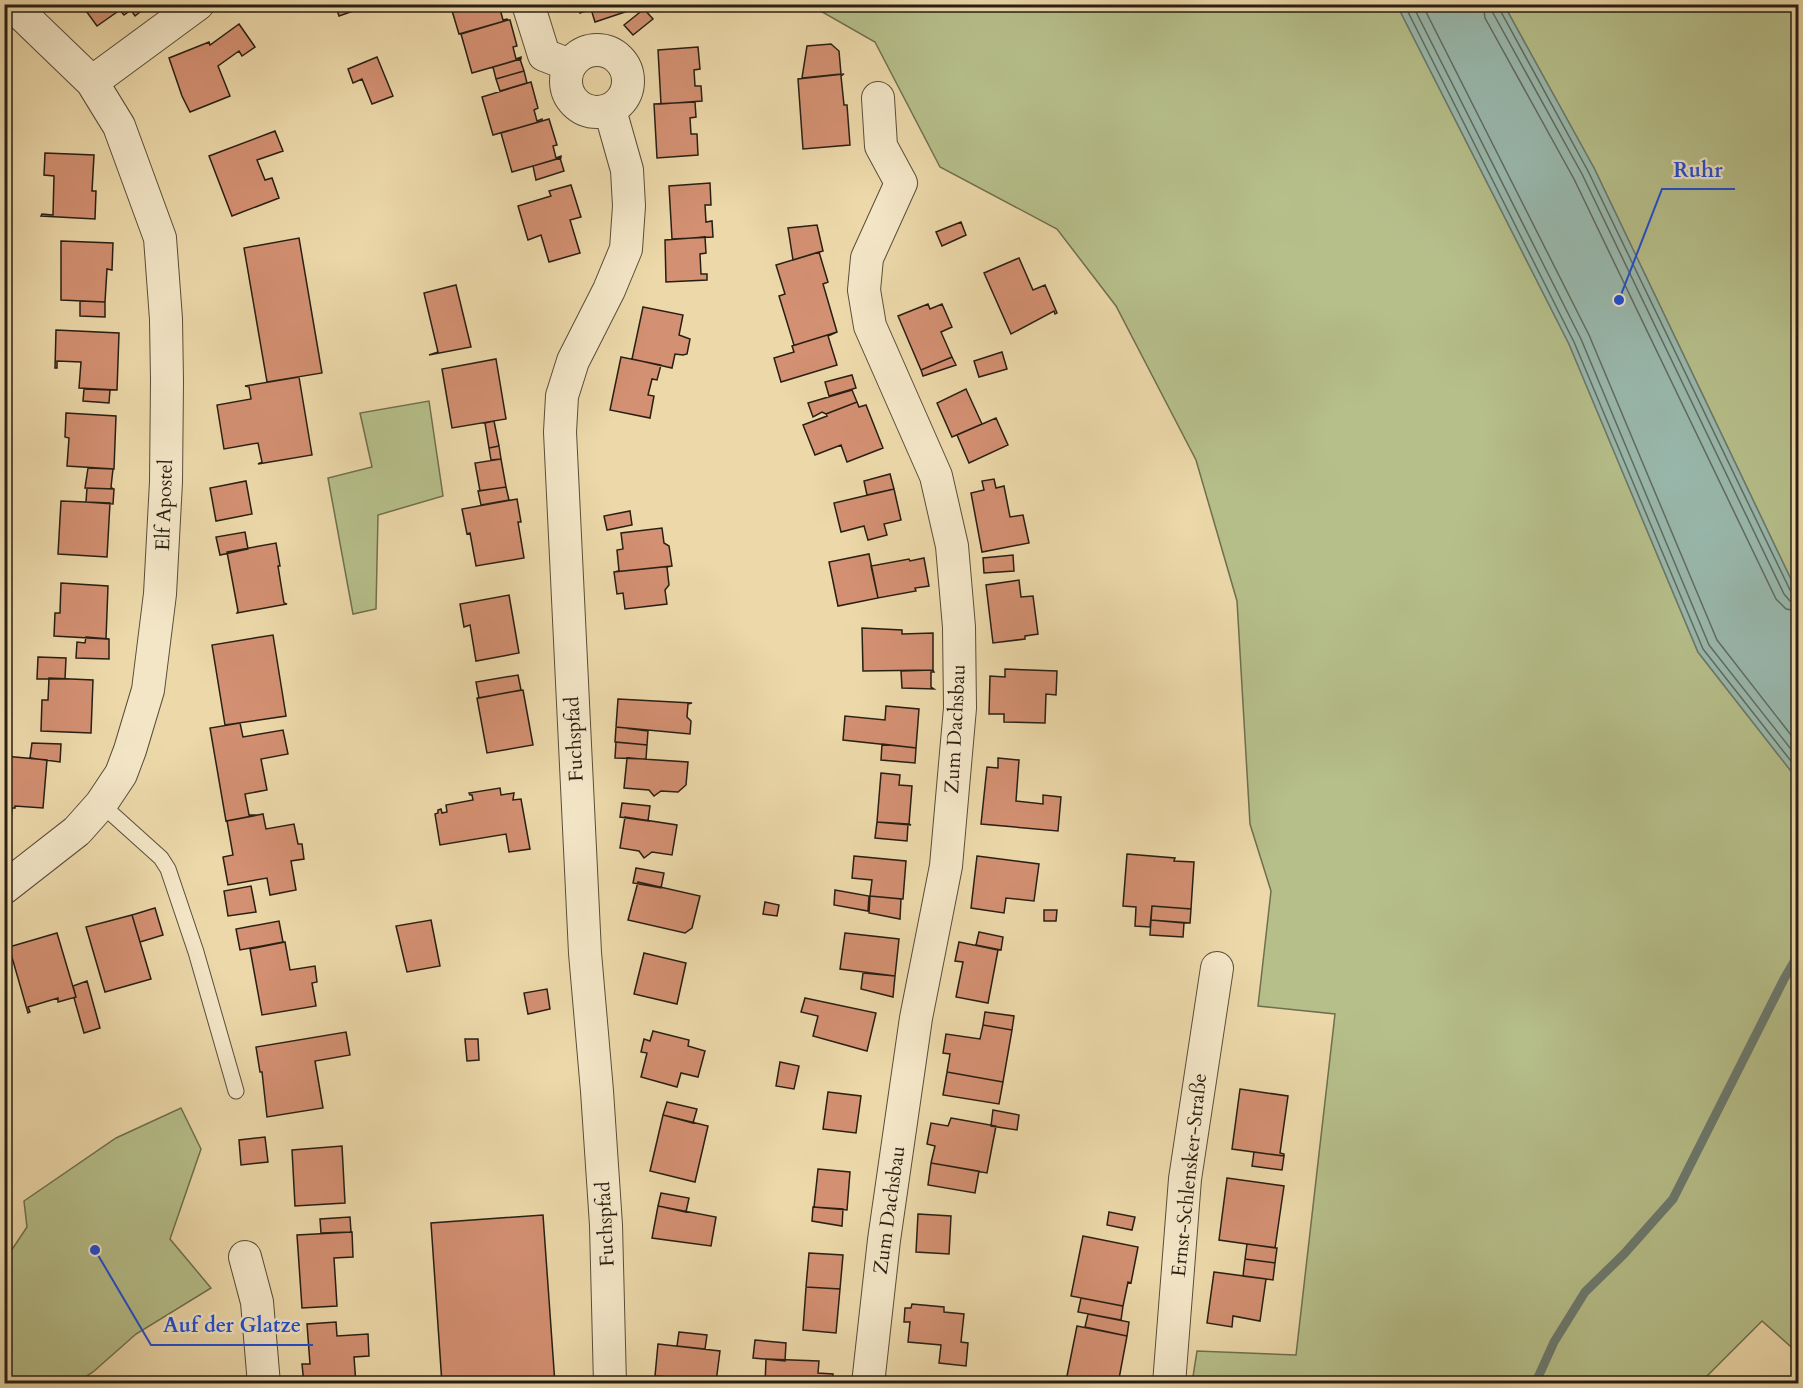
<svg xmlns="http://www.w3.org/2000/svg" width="1803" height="1388" font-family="Cardo,serif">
<rect width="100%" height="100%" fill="#ecd8a9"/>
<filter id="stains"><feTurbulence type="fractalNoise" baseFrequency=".00333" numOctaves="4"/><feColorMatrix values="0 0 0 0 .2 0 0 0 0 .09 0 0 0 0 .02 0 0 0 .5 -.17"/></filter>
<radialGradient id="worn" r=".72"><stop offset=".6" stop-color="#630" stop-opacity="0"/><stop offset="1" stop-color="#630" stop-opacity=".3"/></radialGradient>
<!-- green -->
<path fill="#b6bf8a" stroke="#6f6f4e" stroke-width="1.5" d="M810 5H1397L1569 344 1698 652 1798 780V1353L1762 1321 1700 1383H1192L1197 1351 1296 1355 1335 1014 1258 1006 1271 891 1250 824 1237 601 1196 460 1116 306 1057 229 940 167 875 42Z
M1504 5H1798V594L1594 168Z
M429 401 443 496 378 515 376 609 353 614 328 478 372 467 360 413Z
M181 1108 201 1149 170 1239 211 1288 136 1334 93 1372 76 1383H5V1260L27 1227 24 1201 116 1138Z"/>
<!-- water -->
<path fill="#99b9ae" stroke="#6c7b70" stroke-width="1.5" d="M1397 5H1504L1594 168 1798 594V780L1698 652 1569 344Z"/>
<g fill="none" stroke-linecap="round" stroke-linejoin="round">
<!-- shore -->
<path stroke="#606c60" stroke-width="1.5" d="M1404 4 1574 342 1703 649 1798 770
M1412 4 1581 339 1709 645 1798 758
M1422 4 1589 335 1717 640 1798 744
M1483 4 1485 18 1574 179 1776 599 1786 609 1798 611
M1492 4 1493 13 1582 174 1784 594 1790 601 1798 602
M1499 4 1500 10 1588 171 1790 590 1794 594 1798 595"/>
<!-- stream -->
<path stroke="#6c7b70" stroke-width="9" d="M1535 1384 1554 1342 1585 1292 1624 1254 1673 1199 1784 979 1798 955"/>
</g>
<!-- building -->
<path fill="#d39072" stroke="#281f13" stroke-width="1.5" d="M81 4H150L135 16 131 10 124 15 120 10 97 26Z
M335 4H373L339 16Z
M450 4H503L504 8 500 9 503 20 507 19 508 20 459 34Z
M577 4H629L631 10 595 22 591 9 580 13Z
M644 9 653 19 633 35 624 25Z
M508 20H510L517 46 513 47 516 59 521 57V59L472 73 461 34Z
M239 24 255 47 242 56 239 51 218 66 230 96 190 112 182 96 169 58 209 42 210 45Z
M831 44 839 51 841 74 802 78 807 46Z
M698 47 700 69 694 70 695 86H701L702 101 661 104 658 50Z
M377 57 393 96 372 104 362 79 353 83 348 69Z
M520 59 524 71 496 79 493 67Z
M524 71 527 83 500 91 496 79Z
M844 74 841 76 844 105H847L850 145 803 149 798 79Z
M531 82 538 108 534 110 537 121 542 119V121L493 135 482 97Z
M695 102 696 117 690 118 691 134H697L698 155 657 158 654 104Z
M549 119 557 145 553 146 556 158 561 156V158L512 172 501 133Z
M275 131 283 151 257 160 265 180 272 178 279 198 232 216 209 156Z
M45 153 94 155 92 191H96L95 219 41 216 42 214 53 215 54 176 44 175Z
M560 158 564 171 536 180 533 166Z
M710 183 711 205H705L706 222 712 221 713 237 672 239 669 186Z
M571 185 581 217 570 220 580 253 549 262 541 235 528 240 518 206 551 196 549 191Z
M961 222 966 235 942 246 936 232Z
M817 225 823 251 793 260 788 228Z
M705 237 706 253 700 254 701 274H707V280L666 282 665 240Z
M299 238 322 373 267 382 244 248Z
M61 241 113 243 112 270 107 269 105 302 61 300Z
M819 252 828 282 823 284 837 332 792 346 794 345 779 296 785 294 776 265Z
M1019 258 1033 290 1045 285 1057 313 1055 314 1054 311 1011 334 984 273Z
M456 285 471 347 429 355 438 352 424 293Z
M80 301 105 302V317L80 316Z
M928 304 930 309 942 304 952 327 941 332 952 357 921 370 898 316Z
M643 307 683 315 679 335 690 339 687 354 683 355 675 354 672 368 632 359Z
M56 330 119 333 117 390 79 388 81 362 57 361V368H55Z
M837 332 828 336 837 365 781 382 774 358 794 352 792 346Z
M1002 352 1007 369 979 377 974 361Z
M621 357 661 365 657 380 652 379 648 395 654 396 650 418 610 410Z
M952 357 956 365 923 376 921 370Z
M496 359 506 419 452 428 442 369Z
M852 375 856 388 829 396 825 382Z
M299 377 312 455 258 464 262 462 258 443 224 449 217 405 251 399 249 387 245 386Z
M84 389 110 390 109 403 83 401Z
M966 389 982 424 952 437 937 403Z
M852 390 857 402 826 414 822 412 813 417 808 403Z
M857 402 859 407 866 405 883 448 847 462 841 445 815 455 803 425 827 416 826 414Z
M66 413 116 416 114 469 67 466 69 438 65 437Z
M996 418 1008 445 969 463 957 435Z
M494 421 499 446 489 448 485 423Z
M499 446 501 459 491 460 489 448Z
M501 459 506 487 480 491 475 463Z
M88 468 113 469 111 487 113 489 85 488Z
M890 474 894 489 867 495 864 481Z
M994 479 996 488 1004 486 1010 517 1023 515 1029 543 982 552 971 493 984 490 982 481Z
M246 481 252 514 216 521 210 488Z
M506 487 509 500 481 505 478 491Z
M87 488 114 489 113 504 86 502Z
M894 489 901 520 884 524 887 535 868 540 864 526 841 532 834 503Z
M517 499 521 522H518L524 558 476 566 470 533 467 534 462 509Z
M61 501 110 503 107 557 58 554Z
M630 511 632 525 607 530 604 516Z
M662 528 664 543 669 546 672 566 614 572 619 571 617 550 623 549 621 533Z
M245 532 248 549 220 555 216 537Z
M276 543 280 566H278L284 603 287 604 237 613 238 611 227 552Z
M869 554 878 598 838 606 829 562Z
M1013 555 1014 571 984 573 983 558Z
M924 558 929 586 915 588 916 591 878 598 871 566 909 559 910 561Z
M672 566 667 567 669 585 665 590 667 604 625 609 623 593 617 594 614 572Z
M1019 580 1021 597 1033 596 1038 634 1025 636V639L993 643 986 585Z
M61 583 108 586 106 639 54 636 55 613H60Z
M509 595 519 653 476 661 470 625 464 627 460 604Z
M862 628 902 630V634L933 633V670L863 671Z
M273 635 286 716 225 725 212 645Z
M86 637 109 639V659L76 658 77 642 85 643Z
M38 657 66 658 65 679H37Z
M1005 669 1057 671 1056 695 1046 694 1045 723 1004 722V714H989L990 676 1005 677Z
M933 670 934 672H931V687L934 689 902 688 901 671Z
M518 675 521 690 479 698 476 682Z
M49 678 93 680 91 733 41 731 42 700H48Z
M523 690 533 745 487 753 477 698Z
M618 699 692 703 688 704 687 717 691 721 690 734 616 727Z
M886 706 919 709 916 748 843 740 845 716 885 720Z
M240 723 243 737 283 730 288 754 261 759 267 790 245 794 249 815H258L226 821 210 728Z
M616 727 648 731 647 745 615 742Z
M616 742 647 745 646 759 615 758Z
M32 743 61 744 60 762 30 758Z
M882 744 916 748 915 763 881 760Z
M4 756 47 760 43 808 15 806V808H12L10 832 4 831Z
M627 758 688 762 686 785 678 792 661 791 654 796 649 790 624 788Z
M998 758 1019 760 1016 801 1043 804V795L1061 797 1058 831 981 824 987 767 998 768Z
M881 773 900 775 899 785 912 786 909 824 911 825 877 822Z
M500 788 501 795 514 793 513 800 521 799 530 849 509 852 506 834 440 845 435 814 438 813V810L441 809 442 813 447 812 446 805 473 800 472 795H470L469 793Z
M622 803 650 806 648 821 620 817Z
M263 814 266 829 294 824 298 844H302L304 859 291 861 296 890 270 895 267 878 228 885 223 857 233 855 227 821Z
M625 817 677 825 672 855 652 852 644 858 639 851 620 848Z
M877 822 908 824 907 841 875 838Z
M1127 854 1175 858 1174 861 1194 862 1191 909 1152 906 1150 927 1135 926 1136 907 1123 906Z
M854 856 906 861 903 899 870 896 872 880 852 878Z
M977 856 1039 864 1034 901 1006 898 1004 913 971 908Z
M636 868 664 873 661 888 633 883Z
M638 882 700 896 692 928 685 933 628 920Z
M251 886 256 912 228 916 224 891Z
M835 890 869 896 868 911 834 905Z
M870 896 901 899 900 919 869 913Z
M765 902 779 905 777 916 763 914Z
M1152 906 1191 909 1190 923 1151 920Z
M155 908 163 935 140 942 132 915Z
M1044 910H1057L1056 921H1044Z
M132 915 151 979 105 992 86 927Z
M431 920 440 966 407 972 396 926Z
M1151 920 1184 923 1183 937 1150 935Z
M279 921 283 942 240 950 236 929Z
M979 932 1003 937 1001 950 976 945Z
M57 933 76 997 58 1002V998L28 1007 30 1012 28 1013 9 947Z
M845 933 899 939 895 976 840 969Z
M285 942 290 970 315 966 317 982 312 983 316 1006 262 1015 250 949Z
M959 942 998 950 988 1003 956 997 963 962 955 961Z
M644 953 686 963 677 1004 634 994Z
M863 973 895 976 893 997 861 989Z
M87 981 100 1028 84 1033 74 998 76 997 73 986Z
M547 989 550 1009 528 1014 524 993Z
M805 998 876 1013 867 1051 813 1036 818 1016 801 1012Z
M985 1012 1014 1016 1012 1030 983 1025Z
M983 1025 1012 1030 1003 1082 947 1072 950 1054 943 1053 946 1034 980 1039Z
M653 1031 689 1040 688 1046 705 1051 698 1077 681 1073 677 1087 641 1077 647 1053 641 1052 644 1039 650 1041Z
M346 1032 350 1055 315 1061 323 1108 267 1117 262 1072H260L256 1047Z
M465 1039H478L479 1060 467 1061Z
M780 1062 799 1066 794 1089 776 1086Z
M947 1072 1003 1082 999 1104 943 1095Z
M1240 1089 1288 1096 1280 1153 1284 1154V1156L1232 1149Z
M828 1092 861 1096 856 1133 823 1129Z
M667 1102 697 1109 693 1123 663 1115Z
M993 1110 1019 1115 1017 1130 991 1126Z
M663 1115 708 1126 695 1182 650 1171Z
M951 1118 996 1126 987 1173 931 1163 935 1146 927 1144 931 1123 948 1126Z
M265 1137 268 1162 241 1165 239 1140Z
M342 1146 345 1203 295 1206 292 1150Z
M1254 1152 1284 1156 1282 1170 1252 1166Z
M931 1163 979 1171 975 1193 928 1185Z
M818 1169 850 1172 847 1210 814 1207Z
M1227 1178 1284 1186 1275 1248 1219 1240Z
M661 1193 689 1198 686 1212 658 1206Z
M658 1206 716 1217 711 1246 652 1238Z
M813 1207 843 1209 842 1226 812 1221Z
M1109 1212 1135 1217 1132 1230 1107 1225Z
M918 1214 951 1216 949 1254 916 1252Z
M543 1215 555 1384H442L431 1223Z
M350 1217 351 1232 321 1233 320 1219Z
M352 1232 353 1257 334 1258 337 1306 302 1308 297 1235Z
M1083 1236 1138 1247 1131 1283 1128 1282 1123 1306 1071 1296Z
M1247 1244 1277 1248 1275 1263 1245 1259Z
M809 1253 843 1255 840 1289 806 1287Z
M1245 1259 1275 1263 1273 1280 1243 1276Z
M1214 1272 1266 1279 1260 1321 1233 1316 1232 1327 1207 1323Z
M806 1287 840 1289 836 1333 803 1330Z
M1081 1298 1123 1306 1121 1320 1078 1312Z
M912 1304 944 1307V1312L964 1314 961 1342 968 1343 966 1366 939 1363 941 1345 908 1342 910 1322H904L905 1308H911Z
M1088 1314 1129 1322 1127 1336 1085 1327Z
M336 1322 337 1336 368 1334 369 1356 354 1357 356 1384H304L302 1364H310L307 1324Z
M1077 1326 1127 1336 1118 1384H1077L1066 1381Z
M679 1332 707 1335 705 1349 677 1346Z
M755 1340 786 1343 785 1361 753 1358Z
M658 1344 720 1351 716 1382 693 1379 690 1381 673 1380 671 1377 655 1376Z
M766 1359 819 1361 818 1373 833 1374 832 1384H765Z"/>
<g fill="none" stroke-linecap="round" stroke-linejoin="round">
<!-- lane casing -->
<g stroke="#594d38" stroke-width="17">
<path id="lane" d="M101 804 161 858 168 869 196 952 236 1091"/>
</g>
<!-- street casing -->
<g stroke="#594d38" stroke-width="34">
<path id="street" d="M528 4 544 55 570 65
M566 81a31 31 0 1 1 62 0a31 31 0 1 1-62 0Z
M92 82 198 4
M610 110 627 170 629 206 626 249 609 290 573 361 562 396 560 432 585 953 597 1091 606 1225 610 1384
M4 888 77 831 101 804 121 774 130 750 148 690 160 594 166 482 167 381 166 319 160 238 119 126 92 82 11 4
M245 1257 257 1302 264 1384
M868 1384 884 1240 916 1018 946 866 960 708 959 627 952 546 936 476 870 326 864 290 867 258 901 183 881 146 878 98
M1169 1384 1185 1179 1217 968"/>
</g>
<!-- lane -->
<use href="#lane" stroke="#f3e6c7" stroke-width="15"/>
<!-- street -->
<use href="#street" stroke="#f3e6c7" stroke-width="32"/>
</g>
<g text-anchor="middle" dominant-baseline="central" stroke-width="4.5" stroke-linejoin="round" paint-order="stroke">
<!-- street labels -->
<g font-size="20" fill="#281f13" stroke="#f3e6c7">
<text transform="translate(164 505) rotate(-88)">Elf Apostel</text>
<text transform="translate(955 729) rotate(-87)">Zum Dachsbau</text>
<text transform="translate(574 739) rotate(-93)">Fuchspfad</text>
<text transform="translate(1189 1175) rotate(-84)">Ernst-Schlensker-Straße</text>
<text transform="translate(889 1210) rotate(-82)">Zum Dachsbau</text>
<text transform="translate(605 1224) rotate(-93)">Fuchspfad</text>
</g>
</g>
<!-- callouts -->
<path fill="none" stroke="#1d4ed8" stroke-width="2" d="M1619 300L1662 189H1735M95 1250L151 1345H313"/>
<g fill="#1d4ed8" stroke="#f3e6c7" stroke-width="2">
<circle cx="1619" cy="300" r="6"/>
<circle cx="95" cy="1250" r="6"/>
</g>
<g font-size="21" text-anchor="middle" font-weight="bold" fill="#1d4ed8" stroke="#f3e6c7" stroke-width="4.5" stroke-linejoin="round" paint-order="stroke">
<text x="1698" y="177">Ruhr</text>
<text x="232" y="1332">Auf der Glatze</text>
</g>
<!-- margin -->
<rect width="1803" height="1388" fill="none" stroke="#ecd8a9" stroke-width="24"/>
<rect x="6" y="6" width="1791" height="1376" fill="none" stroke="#281f13" stroke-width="3"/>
<rect x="12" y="12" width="1779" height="1364" fill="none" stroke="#281f13" stroke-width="1.5"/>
<rect width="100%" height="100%" filter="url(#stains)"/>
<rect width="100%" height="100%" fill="url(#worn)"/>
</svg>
